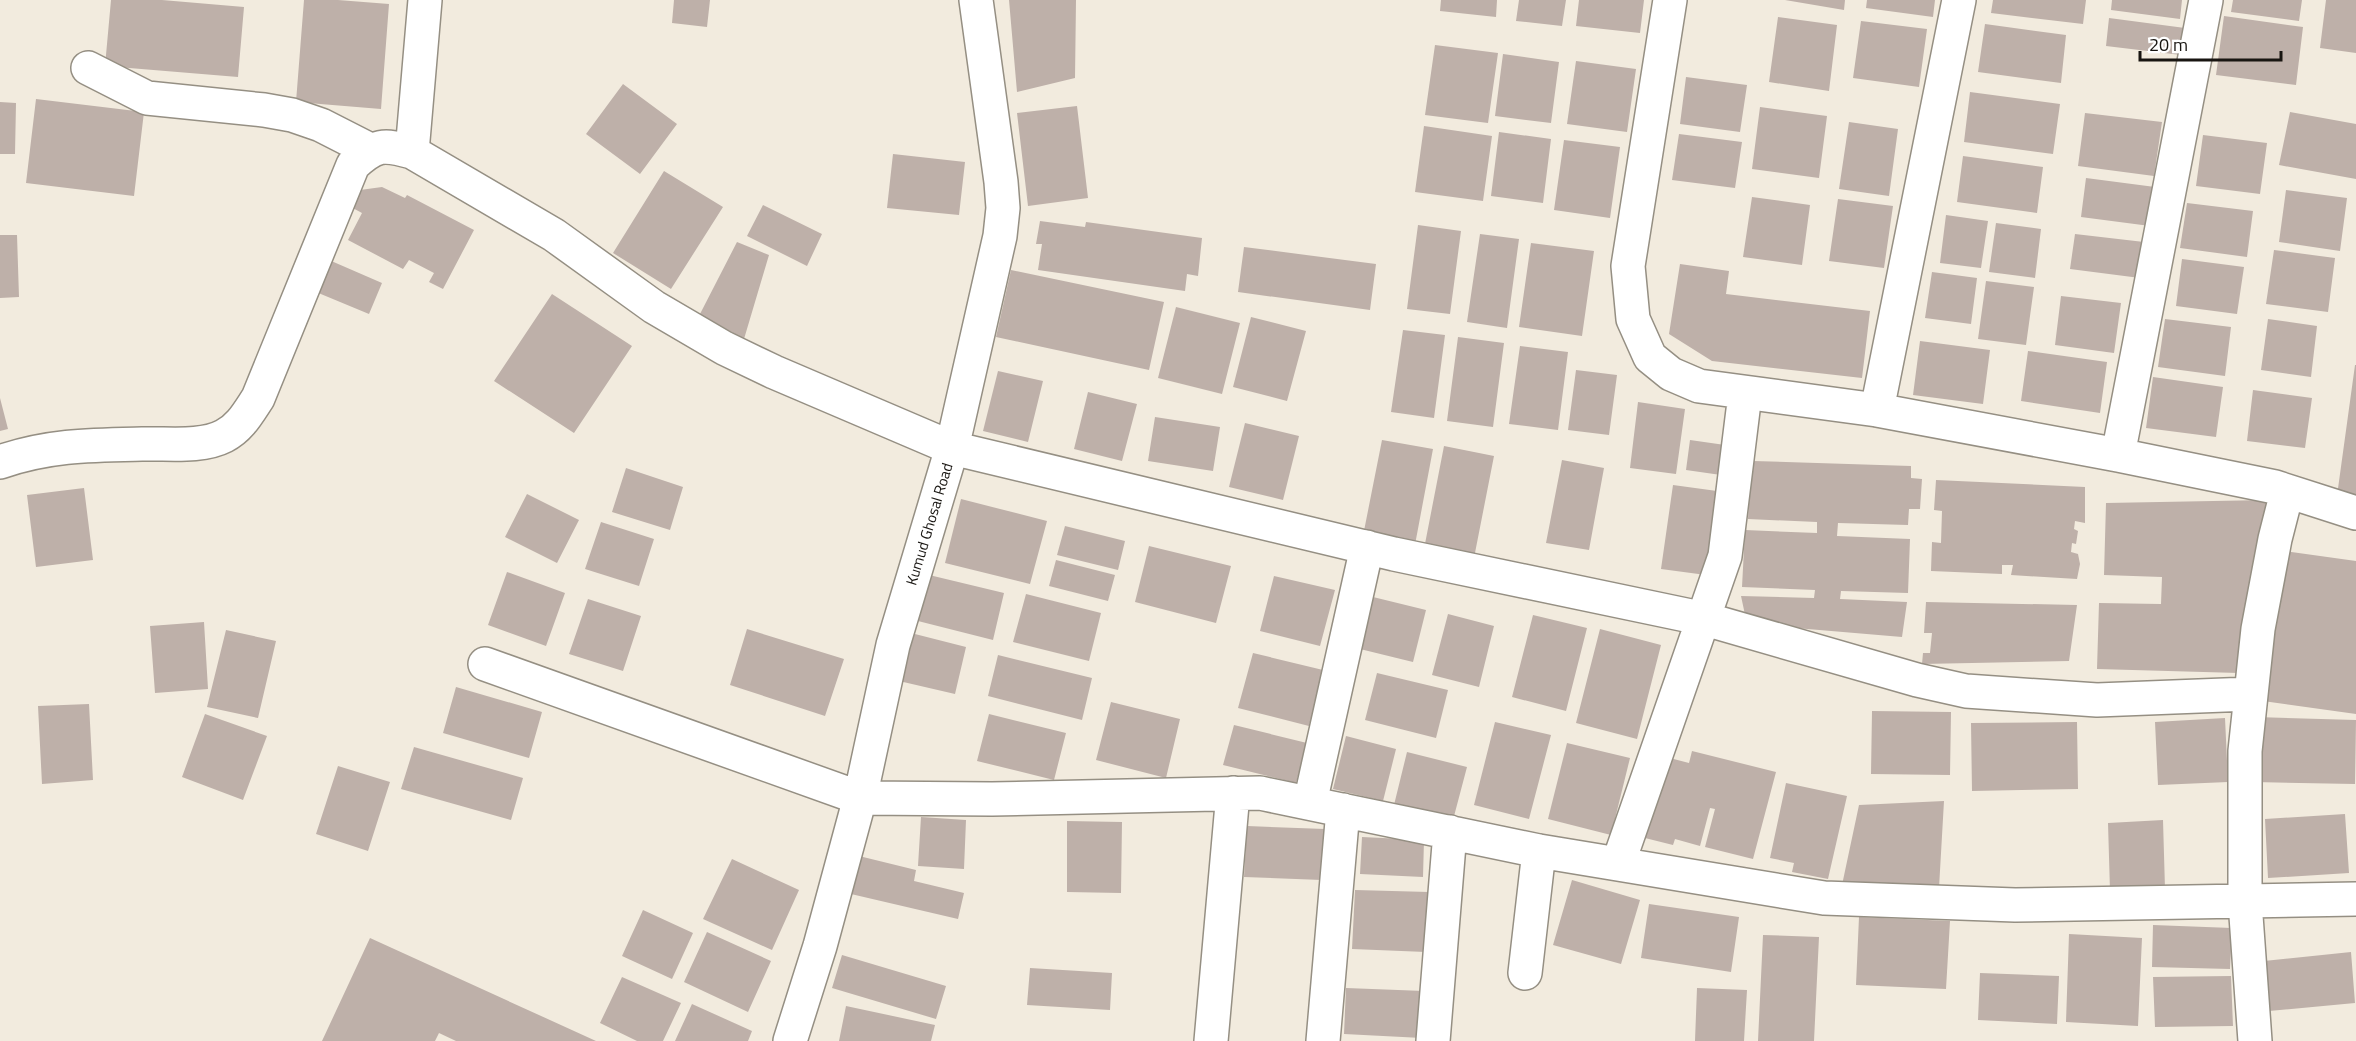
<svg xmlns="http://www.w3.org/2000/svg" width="2356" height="1041" font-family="'Titillium Web',sans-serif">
<rect width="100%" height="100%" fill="#f2ebde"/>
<!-- building -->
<path fill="#beb0a9" d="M111 0H162L244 7 238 77 105 66Z
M304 0H338L389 4 381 109 296 102Z
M674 0H710L707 27 672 23Z
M1009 0H1076L1075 78 1017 92Z
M1441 0H1497L1496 17 1440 11Z
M1519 0H1566L1562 26 1516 21Z
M1579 0H1644L1640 33 1576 26Z
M1785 0H1845L1844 10Z
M1867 0H1935L1933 17 1866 8Z
M1993 0H2086L2083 24 1991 13Z
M2112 0H2182L2180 19 2111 10Z
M2233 0H2302L2299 21 2231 12Z
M2326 0H2356V53L2320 48Z
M2224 16 2303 27 2296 85 2216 75Z
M1778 17 1837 25 1829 91 1769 82Z
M2109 18 2185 28 2181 55 2106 46Z
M1861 21 1927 29 1919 87 1853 78Z
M1985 24 2066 35 2061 83 1978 72Z
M1435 45 1498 53 1488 123 1425 115Z
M1503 54 1559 62 1551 123 1495 116Z
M1576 61 1636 69 1627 132 1567 124Z
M1686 77 1747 85 1740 132 1680 124Z
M623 84 677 124 640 174 586 134Z
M1970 92 2060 104 2053 154 1964 142Z
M36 99 144 112 134 196 26 183Z
M0 102 16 103 15 154H0Z
M1077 106 1088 198 1028 206 1017 113Z
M1760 107 1827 116 1819 178 1752 169Z
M2290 112 2356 124V179L2279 165Z
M2085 113 2162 122 2154 176 2078 166Z
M1849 122 1898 129 1889 196 1839 189Z
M1424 126 1492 136 1483 201 1415 192Z
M1499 132 1551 139 1543 203 1491 196Z
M1679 134 1742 142 1735 188 1672 180Z
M2203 135 2267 143 2260 194 2196 186Z
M1564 140 1620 147 1610 218 1554 210Z
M893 154 965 162 959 215 887 208Z
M1963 156 2043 167 2037 213 1957 202Z
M664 171 723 207 671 289 613 253Z
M2086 178 2155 187 2150 226 2081 217Z
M382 187 405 198 407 195 474 230 443 289 429 282 434 273 409 260 403 269 348 240 362 213 349 206 360 190Z
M2286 190 2347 198 2340 251 2279 242Z
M1752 197 1810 205 1802 265 1743 257Z
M1838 199 1893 206 1884 268 1829 261Z
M2187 203 2253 211 2247 257 2180 248Z
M763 205 822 234 807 266 747 236Z
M1946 215 1988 221 1981 268 1940 263Z
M1040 221 1085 227 1086 222 1202 238 1198 276 1187 274 1185 291 1038 270 1042 244H1036Z
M1996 223 2041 229 2035 278 1989 272Z
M1418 225 1461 231 1450 314 1407 309Z
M1480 234 1519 239 1507 328 1467 322Z
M2075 234 2144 242 2140 278 2070 269Z
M0 235H17L19 297 0 298Z
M737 242 769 255 744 339 700 314Z
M1531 243 1594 251 1582 336 1519 327Z
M1244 247 1376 264 1370 310 1238 292Z
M2274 250 2335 258 2328 312 2266 304Z
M2182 259 2244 267 2237 314 2176 306Z
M329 260 382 283 369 314 316 292Z
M1680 264 1729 271 1726 294 1870 311 1862 378 1712 361 1669 334Z
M1011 270 1164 302 1149 370 996 337Z
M1932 272 1977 278 1971 324 1925 318Z
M1986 281 2034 287 2026 345 1978 339Z
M552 294 632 346 574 433 494 381Z
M2061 296 2121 303 2114 353 2055 345Z
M1176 307 1240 323 1222 394 1158 378Z
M1251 317 1306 331 1287 401 1233 387Z
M2165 319 2231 327 2225 376 2158 367Z
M2268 319 2317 326 2311 377 2261 370Z
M1403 330 1445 335 1434 418 1391 412Z
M1458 337 1504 343 1493 427 1447 421Z
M1920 341 1990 350 1983 404 1913 395Z
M1520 346 1568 352 1558 430 1509 424Z
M2028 351 2107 362 2100 413 2021 401Z
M2355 365H2356V505L2336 503Z
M1576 370 1617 375 1609 435 1568 430Z
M998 371 1043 381 1028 442 983 431Z
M2153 377 2223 387 2216 437 2146 428Z
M2253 390 2312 398 2305 448 2247 441Z
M1088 392 1137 404 1122 461 1074 449Z
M0 398 8 429 0 431Z
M1638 402 1685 409 1676 474 1630 468Z
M1155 417 1220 427 1213 471 1148 461Z
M1245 423 1299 436 1283 500 1229 487Z
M1382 440 1433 449 1414 550 1362 541Z
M1690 440 1725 445 1721 475 1686 470Z
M1444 446 1494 456 1474 558 1424 549Z
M1562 460 1604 468 1589 550 1546 543Z
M1753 461 1911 466V478L1922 479 1920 509H1909L1908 525 1838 523 1837 536 1910 539 1908 593 1841 591 1840 599 1907 602 1902 637 1747 624 1741 596 1814 598 1815 590 1742 587 1745 530 1817 533V522L1748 519 1749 502H1744V475L1752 474Z
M626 468 683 487 670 530 612 512Z
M1936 480 2085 487V523L2075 521 2074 529 2078 531 2076 544 2072 543 2071 552 2078 554 2080 564 2077 579 2011 575 2013 565H2002V574L1931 571 1932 542 1941 543 1942 511 1934 510Z
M1673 485 1717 491 1706 575 1661 569Z
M84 488 93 560 36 567 27 495Z
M527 494 579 520 557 563 505 537Z
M961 499 1047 521 1030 584 945 563Z
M2267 500 2252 623 2239 673 2097 669 2099 603 2161 604 2162 577 2104 575 2106 503Z
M601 522 654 539 639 586 585 569Z
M1065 526 1125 541 1118 570 1057 555Z
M1149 546 1231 566 1216 623 1135 602Z
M2284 551 2356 561V714L2263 701Z
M1056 560 1115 575 1108 601 1049 586Z
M507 572 565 593 546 646 488 625Z
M925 574 1004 593 993 640 914 620Z
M1274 576 1335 590 1320 646 1260 631Z
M1026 594 1101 613 1089 661 1013 642Z
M1373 597 1426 610 1413 662 1360 649Z
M588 599 641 616 623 671 569 654Z
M1926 602 2077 605 2069 661 1922 664 1923 653H1930L1932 633H1924Z
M1448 614 1494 626 1479 687 1432 675Z
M1533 615 1587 628 1566 711 1512 697Z
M204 622 208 689 155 693 150 626Z
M747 629 844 659 825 716 730 685Z
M1600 629 1661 645 1637 739 1576 723Z
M226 630 276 641 258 718 207 707Z
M911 633 966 647 955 694 899 681Z
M1253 653 1323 670 1309 726 1238 708Z
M998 655 1092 678 1082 720 988 696Z
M1377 673 1448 690 1436 738 1365 720Z
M456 687 542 712 529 758 443 733Z
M1111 702 1180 719 1166 778 1096 760Z
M89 704 93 780 42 784 38 706Z
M1872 711 1951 712 1950 775 1871 774Z
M205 714 267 736 243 800 182 777Z
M989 714 1066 733 1054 780 977 761Z
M2256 717 2356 720 2355 784 2254 782Z
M2225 718 2228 782 2158 785 2155 722Z
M1495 722 1551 735 1529 819 1474 805Z
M2077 722 2078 789 1972 791 1971 723Z
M1234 725 1307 743 1296 783 1223 765Z
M1346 736 1396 749 1383 801 1333 789Z
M1567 743 1630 758 1611 835 1548 819Z
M414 747 523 778 511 820 401 789Z
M1692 751 1776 772 1753 859 1705 847 1715 809 1710 808 1700 846 1675 839 1673 845 1645 838 1666 757 1689 763Z
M1407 752 1467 767 1453 820 1394 805Z
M338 766 390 782 368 851 316 834Z
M1786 783 1847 796 1828 879 1792 872 1794 863 1770 858Z
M1944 801 1939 888 1842 885 1859 805Z
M2345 814 2349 873 2268 878 2265 819Z
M921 817 966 820 964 869 918 866Z
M2163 820 2165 889 2110 891 2108 823Z
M1067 821 1122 822 1121 893 1067 892Z
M1247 826 1325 829 1322 880 1244 877Z
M1362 837 1424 840 1423 877 1360 874Z
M859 856 916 870 914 881 964 893 958 919 851 894Z
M732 859 799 890 772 950 703 919Z
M1572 880 1640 900 1621 964 1553 945Z
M1355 890 1429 892 1426 952 1352 949Z
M1649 904 1739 917 1731 972 1641 958Z
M643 910 693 933 672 979 622 956Z
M1859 917 1950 921 1946 989 1856 985Z
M2153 925 2232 928 2230 969 2152 967Z
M707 932 771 961 748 1012 684 982Z
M2069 934 2142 938 2138 1026 2066 1022Z
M1763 935 1819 937 1814 1041H1758Z
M370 938 596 1041H456L439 1033 435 1041H322Z
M2351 952 2355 1003 2269 1011 2264 961Z
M842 955 946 986 936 1019 832 988Z
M1030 968 1112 973 1110 1010 1027 1005Z
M1980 973 2059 976 2057 1024 1978 1020Z
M2231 976 2233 1026 2155 1027 2153 977Z
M622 977 681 1003 663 1041H637L600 1023Z
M1346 988 1424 991 1422 1038 1344 1034Z
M1697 988 1747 990 1744 1041H1695Z
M692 1004 752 1031 748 1041H675Z
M846 1006 935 1025 931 1041H839Z"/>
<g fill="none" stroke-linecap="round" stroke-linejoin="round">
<!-- minor casing -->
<g stroke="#958f83" stroke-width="36">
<path id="minor" d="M1670 0 1628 266 1633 319 1650 357 1671 374 1699 386 1877 410 2118 455 2275 487 2356 513
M88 68 147 98 264 110 292 115 321 125 370 150
M412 152 425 0
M1877 410 1959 0
M2118 455 2206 0
M0 462C48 445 92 445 142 444 167 443 201 448 224 436 240 428 248 413 258 398L353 165C376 144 383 144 412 152L554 235 654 307 724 348 774 372 952 448 1394 554 1705 619 1917 680 1966 691 2097 700 2250 694
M485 664 860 798 992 799 1260 793 1539 851 1824 898 2015 905 2356 899
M1310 803 1367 547
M1618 864 1725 556 1745 394
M1525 973 1539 851
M790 1041 820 946 860 798 893 645 952 448 1000 236 1003 208 1001 182 976 0
M1211 1041 1233 793
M1323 1041 1343 810
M1433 1041 1450 832
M2255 1041 2245 902V751L2258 629 2275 539 2287 492"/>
</g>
<!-- minor -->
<use href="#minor" stroke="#fff" stroke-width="33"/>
</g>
<g text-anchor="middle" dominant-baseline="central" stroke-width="4.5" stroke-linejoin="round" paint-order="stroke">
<!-- street labels -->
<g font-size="15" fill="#181511" stroke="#fff">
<text transform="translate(929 524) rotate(-73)">Kumud Ghosal Road</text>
</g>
</g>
<!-- scale -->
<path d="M2140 51v9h141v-9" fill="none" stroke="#181511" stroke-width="3"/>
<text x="2149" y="51" font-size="18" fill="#181511" stroke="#ffffff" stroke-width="4.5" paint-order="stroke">20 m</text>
</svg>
